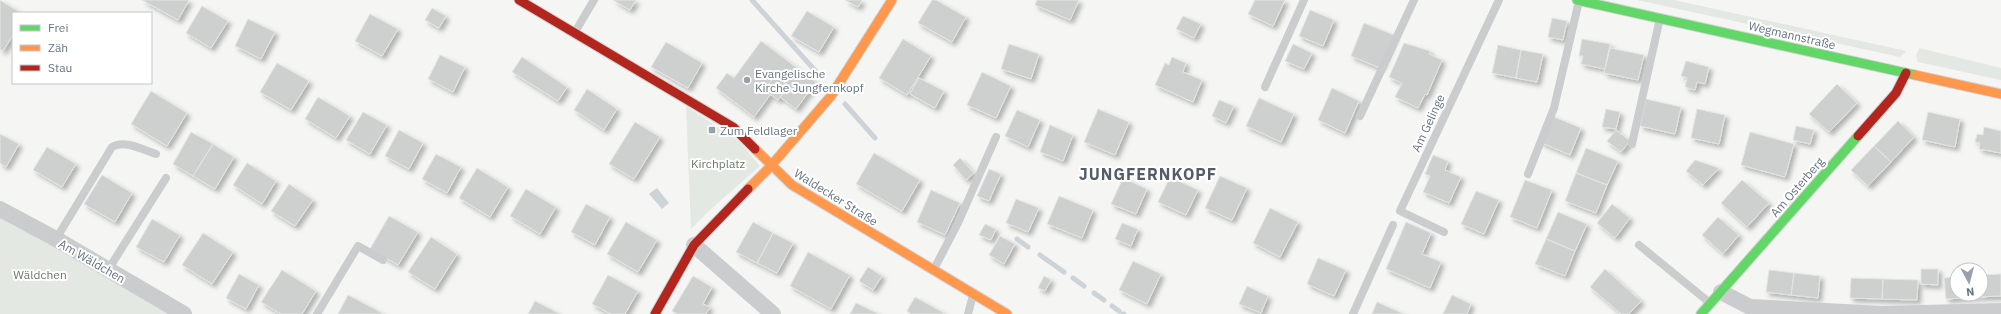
<svg xmlns="http://www.w3.org/2000/svg" width="2001" height="314" font-family="'IBM Plex Sans',sans-serif">
<defs>
<filter id="shadow"><feDropShadow dx="3.5" dy="3.5" stdDeviation="2" flood-color="#0004"/></filter>
</defs>
<rect width="100%" height="100%" fill="#f5f5f4"/>
<!-- green -->
<path fill="#e4e8e2" d="M1637 0H1674L1906 51 1900 57Z
M1919 48 2001 68V80L1918 62 1916 56Z
M686 106 739 141 760 166 711 209 691 229Z
M0 203 186 314H0Z"/>
<!-- water -->
<path fill="#cdd4d7" d="M657 188 669 203 662 209 649 194Z"/>
<g fill="none" stroke-linecap="round" stroke-linejoin="round">
<!-- stream -->
<path stroke="#cdd4d7" stroke-width="5" d="M752 0 820 76
M845 104 875 138
M1017 239 1028 247
M1040 255 1064 272
M1073 278 1084 286
M1094 293 1104 300
M1112 306 1119 311
M1123 314H1124"/>
</g>
<!-- building -->
<path fill="#ced0d0" stroke="#e4e4e4" filter="url(#shadow)" d="M0 0 21 13H13V35L3 51 0 49Z
M142 0H189L178 20Z
M613 0H636L630 10Z
M845 0H862L858 7Z
M932 0H936L966 17 952 42 918 23Z
M1037 0H1079L1070 20 1035 5Z
M1255 0H1285L1273 26 1248 14Z
M202 6 228 21 211 48 186 33Z
M432 8 446 16 439 28 425 20Z
M1310 10 1334 20 1323 46 1299 36Z
M807 11 834 27 819 52 791 36Z
M370 14 398 29 382 56 355 41Z
M1183 16 1201 24 1194 38 1176 29Z
M1552 18 1567 21 1563 40 1548 37Z
M248 19 275 32 261 59 235 46Z
M1364 23 1394 35 1380 68 1351 56Z
M903 39 931 56 907 95 879 78Z
M1582 39 1610 44 1605 69 1581 64 1583 56H1579Z
M761 41 816 82 796 109 780 97 789 86 775 76 764 90 770 95 754 117 716 88 727 73 734 78Z
M666 42 702 63 688 88 651 67Z
M1404 43 1430 51 1429 54 1442 60 1427 95 1425 94 1418 108 1395 97 1402 83 1389 77Z
M1009 44 1039 54 1031 79 1001 69Z
M1293 44 1312 53 1304 69 1285 61Z
M1498 45 1521 50 1516 78 1492 73Z
M1610 48 1644 55 1638 80 1604 73Z
M1521 50 1543 54 1537 82 1516 78Z
M440 55 465 67 453 92 428 79Z
M522 57 567 87 558 101 512 72Z
M1172 57 1186 63 1183 72 1202 80 1193 102 1155 85 1165 63 1169 65Z
M1686 61 1709 67 1705 84 1697 82 1695 90 1685 87 1687 78 1681 76Z
M277 63 309 81 291 110 260 92Z
M982 72 1011 86 996 118 967 105Z
M775 76 789 86 778 100 764 90Z
M919 78 944 91 935 108 910 94Z
M1837 84 1857 103 1829 132 1809 114Z
M1332 88 1359 101 1345 133 1318 120Z
M587 89 617 109 604 130 574 110Z
M151 91 187 113 167 146 131 124Z
M318 97 350 116 336 138 305 119Z
M1259 98 1294 114 1281 142 1246 126Z
M1646 99 1681 107 1675 134 1640 126Z
M1219 100 1234 106 1226 123 1212 116Z
M1098 109 1129 122 1115 155 1084 142Z
M1606 109 1620 112 1616 129 1602 127Z
M1697 109 1725 115 1719 144 1691 138Z
M1017 110 1040 120 1028 147 1005 136Z
M363 112 387 125 370 154 346 140Z
M1928 112 1960 119 1955 147 1922 140Z
M1552 116 1581 128 1570 155 1540 142Z
M1898 121 1914 137 1891 162 1874 146Z
M635 122 660 137 634 179 609 164Z
M1050 125 1073 135 1063 161 1040 152Z
M1796 126 1814 130 1810 144 1793 140Z
M1984 127 2001 131V153L1979 149 1980 143 1975 142 1977 134 1983 135Z
M399 130 423 143 409 169 385 156Z
M1616 130 1630 141 1621 152 1607 141Z
M191 132 213 144 193 176 173 164Z
M1750 132 1794 144 1785 177 1741 165Z
M0 134 19 144 6 167 0 163Z
M213 144 234 157 215 189 193 176Z
M1874 146 1891 162 1868 186 1851 170Z
M47 147 76 164 62 187 33 170Z
M1586 148 1618 161 1607 185 1576 173Z
M874 153 920 180 902 211 856 184Z
M436 154 461 167 447 193 422 179Z
M1433 155 1448 161 1445 170 1461 177 1449 203 1423 192 1430 176 1425 174Z
M960 158 974 173 966 180 953 165Z
M1695 160 1719 168 1703 185 1686 171Z
M247 163 276 181 262 204 233 185Z
M477 168 508 187 490 217 459 198Z
M989 169 1001 174 989 201 977 196Z
M1576 173 1607 185 1596 213 1565 201Z
M102 175 132 193 115 222 84 204Z
M1220 176 1247 188 1232 220 1205 208Z
M1170 177 1198 190 1186 215 1158 202Z
M1123 178 1147 189 1136 214 1111 204Z
M1525 180 1552 190 1537 228 1510 217Z
M1742 180 1769 203 1747 227 1721 203Z
M289 184 313 200 295 226 271 211Z
M526 189 556 207 540 234 510 216Z
M931 190 960 203 945 235 917 222Z
M1476 191 1499 200 1484 234 1461 224Z
M1059 196 1093 210 1082 238 1047 224Z
M1016 199 1039 208 1028 232 1006 223Z
M586 204 610 217 595 245 571 232Z
M1612 204 1630 218 1615 238 1597 223Z
M1270 208 1298 222 1280 257 1253 243Z
M1558 212 1587 224 1575 251 1546 239Z
M389 216 418 232 398 265 370 249Z
M1718 217 1739 235 1723 254 1702 235Z
M152 219 180 235 164 262 136 247Z
M626 222 657 240 638 272 607 254Z
M753 222 773 233 757 263 736 252Z
M1406 222 1431 233 1422 254 1441 262 1430 288 1386 269Z
M1122 223 1138 229 1131 246 1115 239Z
M985 224 996 229 991 240 979 235Z
M203 233 233 252 212 284 182 265Z
M773 233 793 243 777 273 757 263Z
M1000 236 1015 244 1004 264 989 255Z
M431 237 457 254 435 289 408 272Z
M1546 239 1575 251 1565 276 1535 264Z
M808 252 850 275 831 309 790 286Z
M1318 258 1346 270 1334 296 1307 284Z
M1133 261 1161 274 1147 304 1119 290Z
M868 267 882 276 873 290 859 281Z
M1605 269 1641 301 1629 314H1621L1590 287Z
M1921 269H1938V285L1921 284Z
M282 270 316 291 302 314H281L261 302Z
M1769 270 1794 273 1791 295 1766 292Z
M1794 273 1820 276 1818 298 1791 295Z
M239 274 259 285 246 309 226 298Z
M2001 274V296L1976 297 1975 294H1981V275Z
M608 275 638 291 625 314H611L592 304Z
M693 276 712 287 703 304 710 307 706 314H677L672 311Z
M1044 276 1051 280 1045 291 1038 288Z
M1957 277V294H1975L1976 297 1946 299 1944 278Z
M1851 278 1883 279 1882 299 1850 298Z
M1883 279 1918 280 1917 300 1882 299Z
M1247 286 1268 296 1261 313 1239 304Z
M348 295 382 313V314H338Z
M1452 295 1471 304 1467 314H1443Z
M915 297 944 313 943 314H911L907 311Z
M535 301 560 314H528Z
M1377 302 1404 314H1372Z
M856 303 879 314H850Z"/>
<g fill="none" stroke-linecap="round" stroke-linejoin="round">
<!-- fast casing -->
<g stroke="#d2d3d4" stroke-width="11">
<path id="fast" d="M1577 0 1915 75
M1701 314 1858 136"/>
</g>
<!-- slow casing -->
<g stroke="#d2d3d4" stroke-width="11">
<path id="slow" d="M1915 75 2001 94
M755 149 792 185 1007 314
M748 189 770 167 831 96 892 0"/>
</g>
<!-- jam casing -->
<g stroke="#d2d3d4" stroke-width="11">
<path id="jam" d="M519 0 733 127 755 149
M1858 136 1896 93 1906 73
M655 314 694 245 748 189"/>
</g>
<!-- lane -->
<path stroke="#cacccd" stroke-width="8" d="M575 32 594 0
M1265 87 1304 0
M1360 116 1414 0
M1632 144 1660 18
M1528 174 1554 108 1579 1
M1444 232 1400 211 1499 0
M56 239 112 147C124 139 143 150 156 154
M1639 245 1710 303
M934 269 958 223 996 137
M108 270 166 178
M317 314 358 246 383 260
M968 314 973 295
M1353 314 1393 225"/>
<!-- street -->
<path stroke="#cacccd" stroke-width="16" d="M0 209 56 239 184 314
M694 245 773 314
M1721 292 1750 307 1882 314 2001 311"/>
<!-- fast -->
<use href="#fast" stroke="#63d668" stroke-width="9"/>
<!-- slow -->
<use href="#slow" stroke="#ff974d" stroke-width="9"/>
<!-- jam -->
<use href="#jam" stroke="#b3261e" stroke-width="9"/>
</g>
<!-- markers -->
<g fill="#97a1ab" stroke="#fff" stroke-width="1.5">
<circle cx="747" cy="80" r="4"/>
<rect x="708" y="126" width="8" height="8" rx="2"/>
</g>
<g text-anchor="middle" dominant-baseline="central" stroke-width="4" stroke-linejoin="round" paint-order="stroke">
<!-- street labels -->
<g font-size="12" fill="#657483" stroke="#fff">
<text transform="translate(1792 35) rotate(13)">Wegmannstraße</text>
<text transform="translate(1428 123) rotate(-65)">Am Gelinge</text>
<text transform="translate(1797 187) rotate(-49)">Am Osterberg</text>
<text transform="translate(836 197) rotate(32)">Waldecker Straße</text>
<text transform="translate(92 261) rotate(30)">Am Wäldchen</text>
</g>
<!-- poi labels -->
<g font-size="12" fill="#657483" stroke="#fff" text-anchor="start">
<text x="755" y="73">Evangelische<tspan x="755" dy="14">Kirche Jungfernkopf</tspan></text>
<text x="720" y="130">Zum Feldlager</text>
</g>
<!-- park labels -->
<g font-size="12" fill="#677b64" stroke="#fff">
<text x="718" y="163">Kirchplatz</text>
<text x="40" y="274">Wäldchen</text>
</g>
<!-- district labels -->
<g font-size="16" font-weight="bold" letter-spacing="1" fill="#535d69" stroke="#fff">
<text x="1148" y="174">JUNGFERNKOPF</text>
</g>
</g>
<!-- legend -->
<rect x="12" y="12" width="140" height="72" fill="#ffffff" stroke="#c1c7cd"/>
<rect x="20" y="25" width="20" height="6" fill="#63d668" stroke="#c1c7cd"/>
<text x="48" y="32" font-size="12" fill="#657483">Frei</text>
<rect x="20" y="45" width="20" height="6" fill="#ff974d" stroke="#c1c7cd"/>
<text x="48" y="52" font-size="12" fill="#657483">Zäh</text>
<rect x="20" y="65" width="20" height="6" fill="#b3261e" stroke="#c1c7cd"/>
<text x="48" y="72" font-size="12" fill="#657483">Stau</text>
<!-- north arrow -->
<g transform="translate(1969 282) rotate(173)"><circle r="19" fill="#ffffff" stroke="#c1c7cd"/>
<path d="M0-3L7 15L0 10L-7 15Z" fill="#97a1ab"/>
<text y="-6" font-size="11" font-weight="bold" text-anchor="middle" fill="#657483">N</text>
</g>
</svg>
